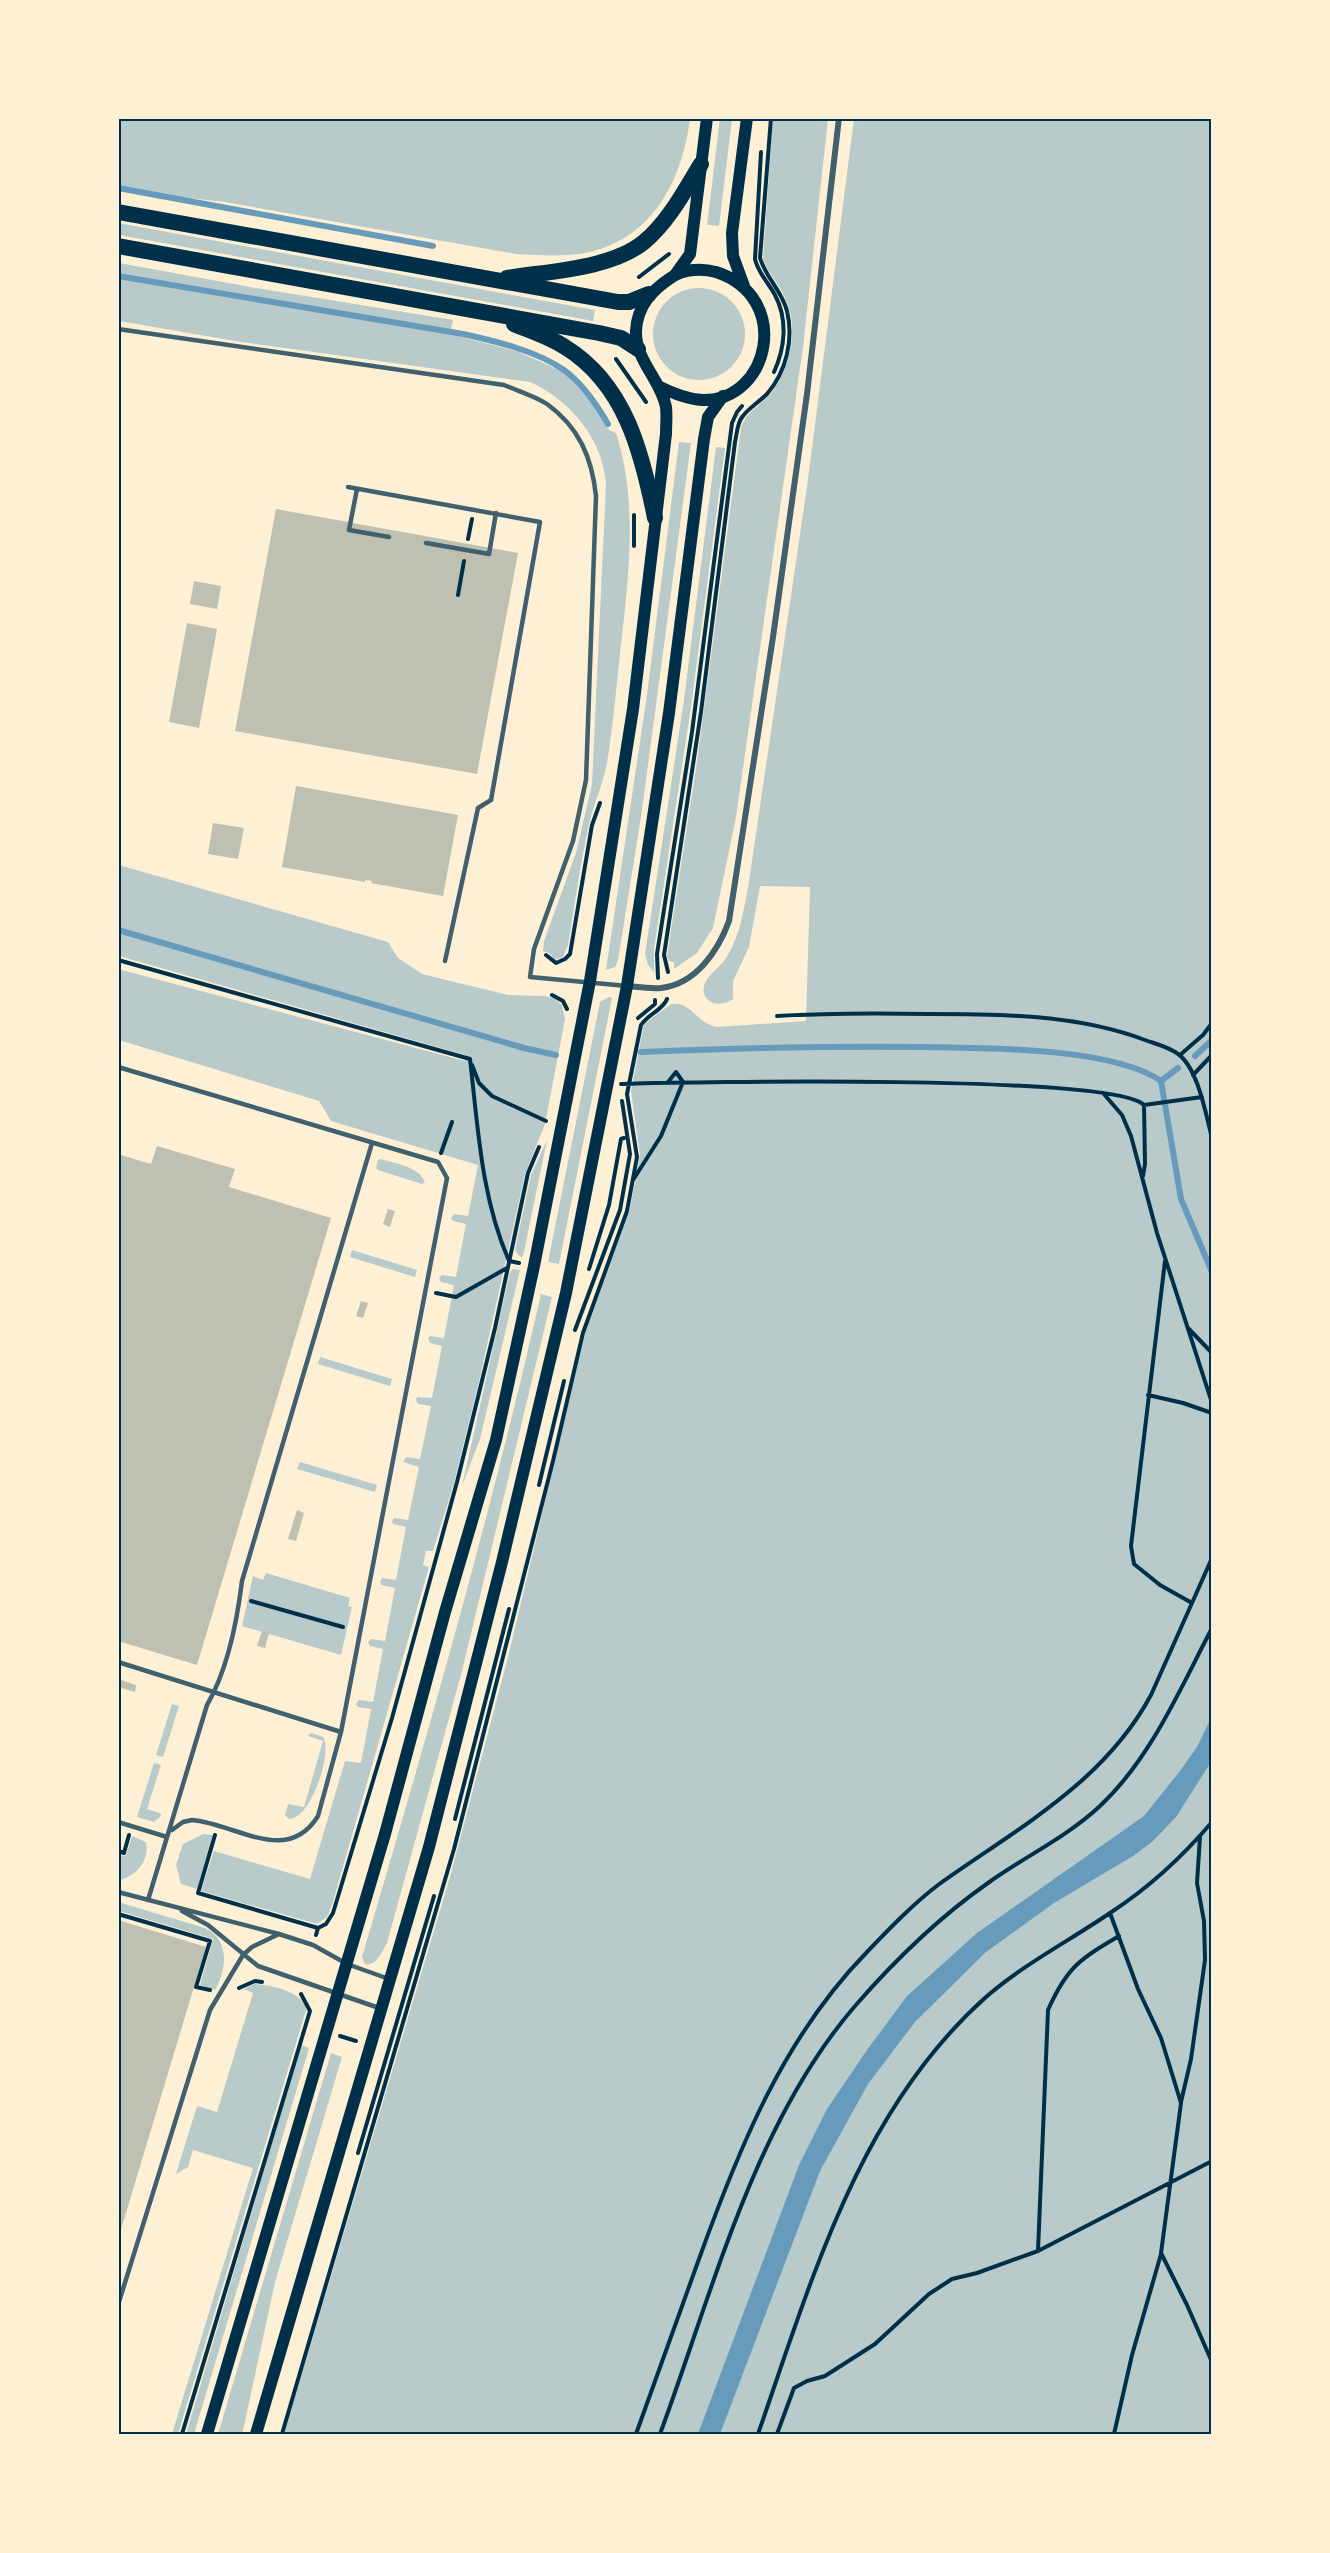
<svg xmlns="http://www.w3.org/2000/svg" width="1330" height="2553" font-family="'Golos Text',sans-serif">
<rect width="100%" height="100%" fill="#fdf0d5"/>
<!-- green -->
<path fill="#b9caca" d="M119 118H690V119C682 181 652 240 585 253 563 257 539 255 516 254L225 202 119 190Z
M720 119H732L719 226 707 225Z
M773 119H828L803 347 736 817 713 928 697 953 674 969V962L669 961 667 956 697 762 741 428C746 410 763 405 773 390 791 365 799 327 785 298 779 283 767 273 763 258Z
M854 119H1211V2434H284L450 1877 508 1657 585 1334 630 1209 640 1155 631 1091 644 1024 671 1004C692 1001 695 1022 716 1027L806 1021 810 887 760 886 749 947 733 981V999C718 1010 698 1001 705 983 709 974 721 966 726 958 740 936 743 913 748 888L807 487Z
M118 223 595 310 593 321 119 235Z
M119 263 256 288 453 320 450 334 516 351 564 372 595 406 609 430 616 433C639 504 628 581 620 654 616 690 613 727 607 763 603 784 594 803 589 824 580 864 575 905 568 945L563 957 555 960 549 953 543 951 544 941 576 853 592 784 606 484C603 439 570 400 530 382L235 341 119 321Z
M653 334a46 46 0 1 1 92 0a46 46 0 1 1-92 0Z
M679 442 691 443 641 817 618 960 615 967 606 970 647 695Z
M716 447 725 448 691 707 654 949V972L648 965 645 954 684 700Z
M119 865 388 942 398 958 422 974 508 995 545 996 555 999 562 1005 565 1019 545 1124 525 1174 480 1377 454 1483 433 1551H426L423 1565 429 1567 332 1905 327 1917 317 1924 201 1891 214 1851 310 1879 345 1761 361 1763 371 1709 358 1707 356 1704 359 1700 373 1702 383 1649 370 1646 368 1642 371 1639 385 1641 395 1588 382 1585 380 1582 382 1578 396 1580 406 1527 393 1524 392 1521 394 1518 408 1520 419 1467 403 1462 406 1457 420 1459 431 1406 418 1404 416 1400 417 1397 432 1398 442 1346 430 1343 428 1338 430 1336 444 1338 454 1285 441 1282 439 1278 442 1275 456 1277 466 1224 453 1221 451 1218 454 1214 468 1216 478 1165 331 1121 319 1101 119 1040 118 969 465 1061V1055L119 956Z
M609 997 612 998 559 1264 548 1262 600 1002Z
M547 1140 524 1252 522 1257 519 1256 515 1250 531 1175Z
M381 1159C396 1164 418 1166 425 1182L422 1184 378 1170 376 1168 378 1160Z
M352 1250 417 1270 415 1277 350 1257Z
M513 1269 520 1270 480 1439 462 1486 510 1272Z
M541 1294 552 1297 462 1671 387 1943C382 1952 376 1967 365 1964L362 1957C427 1737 490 1518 541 1294Z
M320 1357 392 1379 390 1386 318 1364Z
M300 1462 377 1485 375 1492 297 1469Z
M266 1573 350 1598 348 1606 352 1607 341 1655 242 1626 253 1576 263 1580Z
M172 1704 179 1706 163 1757 156 1755Z
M311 1733 323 1737C333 1752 311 1819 289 1819L285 1815 288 1804 304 1807 323 1741 308 1736Z
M154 1763 161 1765 147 1809 160 1813 161 1816 154 1822 137 1817Z
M203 1834 213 1835 197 1889 181 1884 176 1865 183 1844Z
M132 1836 146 1842C150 1860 136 1877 119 1880V1855L126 1856Z
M118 1902 205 1928C230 1940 227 1969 215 1990L200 1985 213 1939 119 1911Z
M254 1984C271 1985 303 1991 306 2010L178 2434H172L253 2168 193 2150 188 2167 176 2174 197 2106 217 2112 253 1993 244 1989Z
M301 2045 309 2048 194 2434H186Z
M331 2053 342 2057 275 2282 244 2426 242 2434H218Z"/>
<!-- water -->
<path fill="#669bbc" d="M1211 1718V1762L1176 1817 1153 1841 1133 1856 1054 1903 986 1952 915 2022 868 2084 820 2171 720 2434H698L799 2165 827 2109 867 2050 907 1996 977 1933 1144 1816 1180 1771 1197 1747Z"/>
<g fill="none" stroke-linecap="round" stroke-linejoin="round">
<!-- stream -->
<path stroke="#669bbc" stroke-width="6" d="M118 188 433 246
M118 276 463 334C495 341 537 351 564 370 583 384 597 405 608 424
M118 930 524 1048 556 1055
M641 1052C735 1048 829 1046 924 1047 984 1048 1112 1047 1161 1081L1181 1199 1212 1272
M1195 1056 1212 1040
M1161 1081 1178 1068"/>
</g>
<!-- building -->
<path fill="#bec0b2" d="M276 509 518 553 477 774 235 731Z
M194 581 221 586 217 609 190 604Z
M187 623 217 629 199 728 169 722Z
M296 786 458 815 443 896 371 883 372 881 365 880V882L282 867Z
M213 823 244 828 238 859 208 854Z
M157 1146 235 1169 229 1187 331 1218 197 1665 118 1641V1154L151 1164Z
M388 1209 395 1211 390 1227 383 1224Z
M361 1301 368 1303 363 1318 356 1316Z
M297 1510 304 1513 296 1541 288 1539Z
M262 1631 269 1633 265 1648 257 1646Z
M118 1679 136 1685 135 1692 118 1687Z
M118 1920 206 1947 119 2236H118Z"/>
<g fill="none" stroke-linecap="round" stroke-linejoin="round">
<!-- path -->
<path stroke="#003049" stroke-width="4" d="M761 152 755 259C758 273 768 282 775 295 788 320 785 348 774 372
M639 277 669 254
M616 359 646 402
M634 515V546
M468 539 472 519
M458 595 464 561
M546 955 556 963 565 959 570 954 592 825 600 803
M118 960 470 1059
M668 972 664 955 701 712 735 442C737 434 737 422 743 416 749 408 759 402 767 394 786 372 794 340 787 311 782 291 766 278 760 258L771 118
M658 978 657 954 692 732 732 423 737 412 742 406
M552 995 563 1001 567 1009
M777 1016C827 1013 877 1013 928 1014 999 1014 1077 1014 1145 1040 1156 1044 1169 1047 1178 1054 1198 1068 1206 1115 1212 1138
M638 1018 655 1004V1000
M1180 1055 1203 1035 1212 1023
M470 1059C478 1127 481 1197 509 1261L519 1263
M472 1065 479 1083 492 1096 546 1121
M1193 1075 1212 1055
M621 1084C690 1082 1112 1074 1144 1105L1202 1097
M1103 1093 1122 1115 1131 1136 1157 1233 1212 1403
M441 1153 452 1122
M1143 1176 1145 1164 1144 1105
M633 1180 661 1136 683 1082 676 1072 668 1082
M1165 1261 1131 1546 1134 1564 1160 1585 1192 1603
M589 1269 609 1205 621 1139 624 1138
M436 1293 456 1297 507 1268
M1188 1328 1212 1353
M575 1330 620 1210 630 1154 622 1101
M1148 1395 1183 1403 1212 1413
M539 1485 564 1381
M1210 1564 1212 1573
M251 1601 343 1627
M455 1819 509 1609
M215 1835 198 1893 318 1928
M118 1851 124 1853 129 1835
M1110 1913 1138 1989 1161 2038 1181 2103 1161 2253 1187 2305 1212 2362
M118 1914 210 1941 196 1987 210 1990
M316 1935 318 1928 326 1924 333 1913 392 1718 457 1482 495 1328 528 1173 539 1147
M239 1988 255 1981 262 1982
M340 2036 356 2041
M1181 2102 1191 2059 1205 1960 1204 1921 1197 1883 1200 1837
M358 2153 434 1896
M1038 2251 1212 2161
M182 2434 310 2011 301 1994
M282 2434 454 1849 553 1461 583 1333 627 1211 637 1157 627 1094 641 1025C648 1014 663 1010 667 999
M636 2434C657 2376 678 2318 699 2259 739 2148 783 2038 867 1952 889 1929 913 1904 938 1885 1016 1829 1104 1783 1151 1695L1212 1558
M660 2434C713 2291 754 2123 855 2006 895 1960 938 1918 988 1883 1024 1857 1067 1837 1100 1806 1151 1758 1180 1689 1212 1628
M758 2434C812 2279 859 2110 986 1997 1024 1964 1069 1941 1110 1913 1147 1889 1183 1856 1212 1822
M777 2434 794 2388 807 2381 825 2376 875 2344 929 2294 952 2279 977 2273 1038 2251 1048 2010C1067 1967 1080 1959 1119 1936
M1114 2434 1132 2355 1161 2254"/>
<!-- service -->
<path stroke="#3f606c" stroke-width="4.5" d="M118 329 504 385C518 391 535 396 547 404 579 427 592 458 596 496L586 780 573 841 534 949 530 977 627 986
M348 487 540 522 491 800 478 808 445 961
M357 489 349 530 389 537
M426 543 489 554 496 513
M118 1067 438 1162 447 1178 341 1732
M118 1662 341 1732 318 1816C287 1866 237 1824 192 1820L183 1822 172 1830
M118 1822 167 1837
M118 1892 279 1934 313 1945 347 1964 389 1979
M148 1900 207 1705C228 1669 237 1622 242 1581L372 1143
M182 1911 208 1925 258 1966 379 2008
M118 2305 210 2010 243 1955 252 1947 279 1934"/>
<!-- minor -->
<path stroke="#3f606c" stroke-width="6" d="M627 986C638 987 650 989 661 988 696 984 718 951 729 921L773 637 807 394 839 118"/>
<!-- secondary -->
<path stroke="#003049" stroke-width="12" d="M675 275 690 254 707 118
M744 286 733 256 732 233 747 118
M207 2434 385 1834 445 1612 496 1440 534 1266 590 981 633 709 666 434C666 426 667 416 666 407 661 380 635 360 636 331 637 306 652 290 672 277 684 269 702 268 716 272 793 297 770 402 702 400 686 399 672 393 658 386
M256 2434 429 1847 502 1562 566 1293 627 986 669 713 704 439 708 417 723 396"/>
<!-- motorway -->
<path stroke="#003049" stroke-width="16" d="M118 212 618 302H629L649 294
M118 246 599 333 621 338 638 349
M507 278C549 271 611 269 644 242 669 221 685 190 701 164
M514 324C531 331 550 337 565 347 625 384 642 452 655 518"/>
</g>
<!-- border -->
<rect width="1330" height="2553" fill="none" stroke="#fdf0d5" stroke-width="240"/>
<rect x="120" y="120" width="1090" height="2313" fill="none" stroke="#003049" stroke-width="2"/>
</svg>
